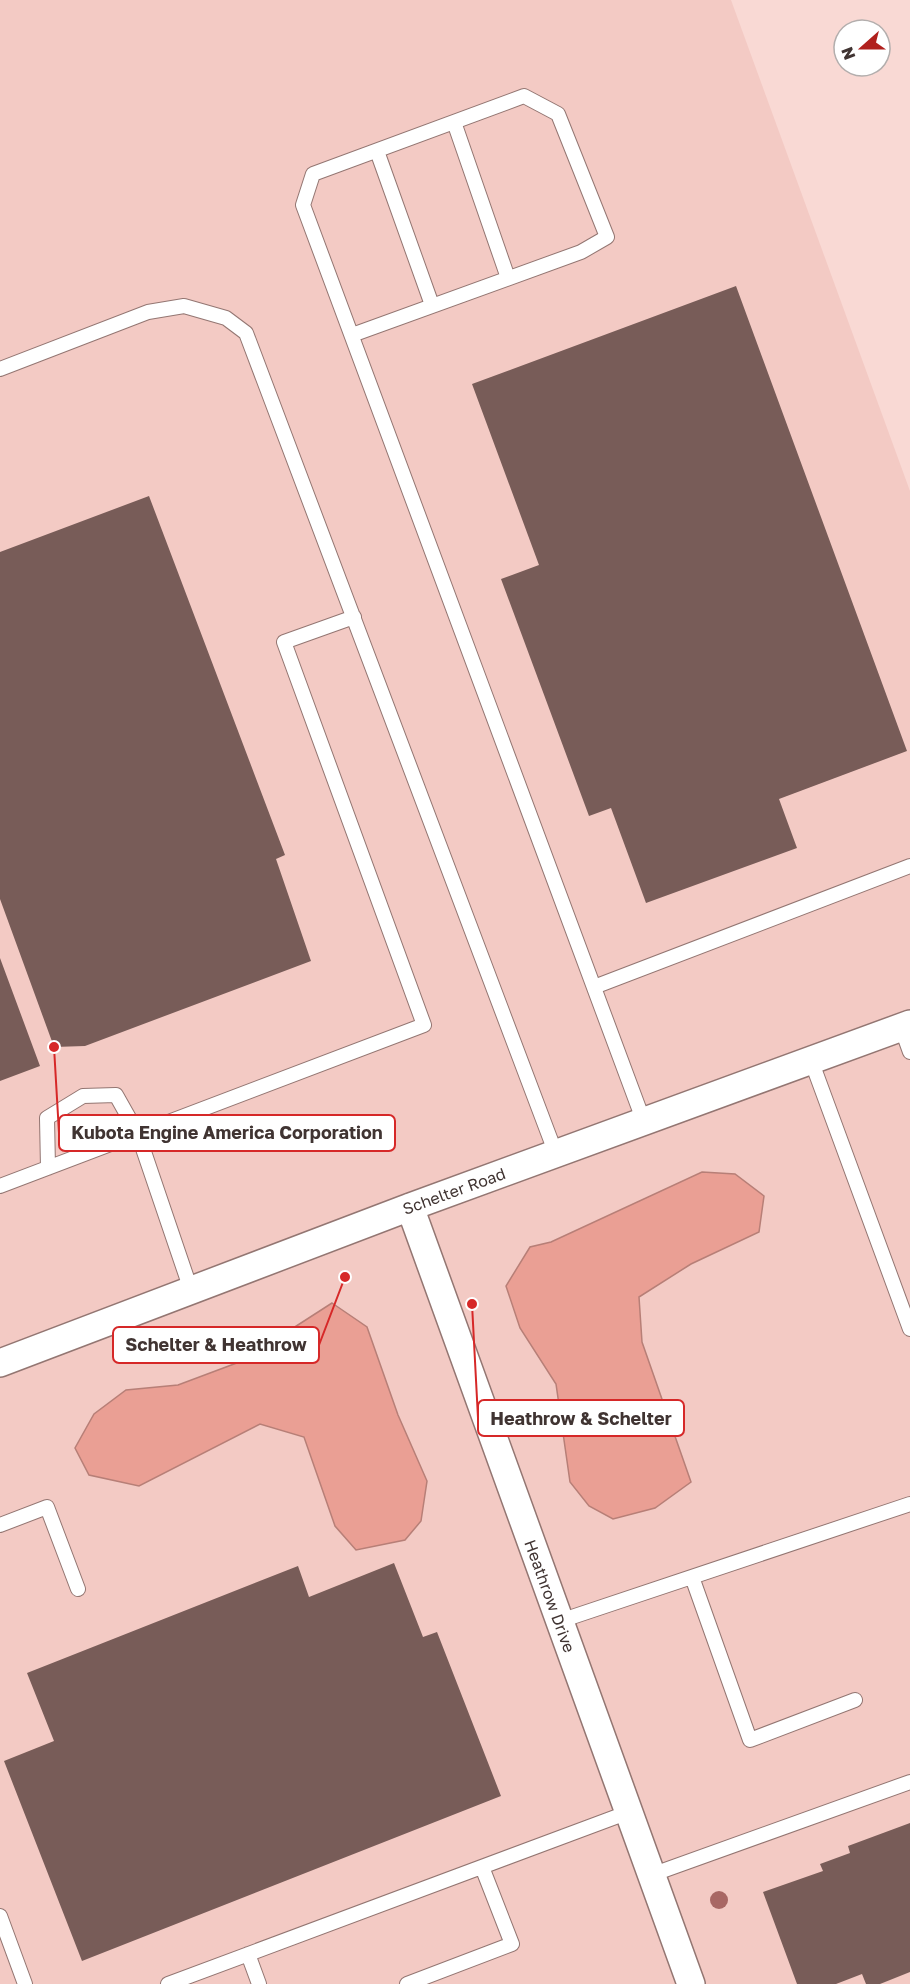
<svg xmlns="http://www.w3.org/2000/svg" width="910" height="1984" font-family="'Golos Text',sans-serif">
<rect width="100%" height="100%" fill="#f9d9d4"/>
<!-- built -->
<path fill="#f3cac4" d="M0 0H731L910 491V1984H0Z"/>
<!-- water -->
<path fill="#ea9f94" stroke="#b77f77" stroke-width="1.5" d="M702 1172 735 1174 764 1196 759 1232 691 1264 639 1297 642 1342 691 1482 655 1508 613 1519 589 1506 570 1482 556 1384 520 1328 506 1286 530 1247 551 1242Z
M332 1303 367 1327 398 1415 427 1481 421 1521 405 1540 356 1550 335 1526 304 1437 260 1424 139 1486 89 1475 75 1448 94 1414 126 1390 178 1385 242 1361Z"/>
<!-- building -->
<path fill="#785c58" d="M736 286 907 751 779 799 797 848 646 903 611 808 589 816 501 579 539 565 472 384Z
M149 496 285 855 276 859 311 961 85 1046 54 1047 0 899V552Z
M0 958 40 1066 0 1081Z
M394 1563 423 1637 437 1632 501 1796 82 1961 4 1761 54 1741 27 1673 298 1566 309 1597Z
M910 1823V1972L880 1984H866L862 1974 836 1984H797L763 1892 823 1871 820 1864 850 1853 848 1846Z"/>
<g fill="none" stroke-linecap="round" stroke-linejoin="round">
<!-- service casing -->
<g stroke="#937672" stroke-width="16">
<path id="service" d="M454 122 508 278
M377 151 432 305
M352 335 581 252 607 237 558 114 524 96 313 174 303 205 644 1122
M0 369 148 312 184 306 226 318 246 333 556 1154
M594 987 910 866
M901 1027 910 1052
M811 1060 910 1329
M48 1168 47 1118 83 1096 116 1095 138 1134 191 1290
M0 1186 424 1025 284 642 354 617
M0 1525 47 1507 78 1589
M692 1577 750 1740 855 1700
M560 1621 910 1504
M651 1875 910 1782
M0 1916 25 1984
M248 1954 259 1984
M168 1984 629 1812
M407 1984 512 1944 482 1867"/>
</g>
<!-- minor casing -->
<g stroke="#937672" stroke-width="30">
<path id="minor" d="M410 1207 691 1984
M0 1363 410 1207 910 1024"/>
</g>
<!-- service -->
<use href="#service" stroke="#fff" stroke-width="14"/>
<!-- minor -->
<use href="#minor" stroke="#fff" stroke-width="27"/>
</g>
<!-- trees -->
<circle fill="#a86764" cx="719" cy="1900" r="9"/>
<g text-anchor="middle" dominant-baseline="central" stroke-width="6" stroke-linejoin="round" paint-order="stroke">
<!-- street labels -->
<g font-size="16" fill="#403432" stroke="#fff">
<text transform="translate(454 1191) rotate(-20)">Schelter Road</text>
<text transform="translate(550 1596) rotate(70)">Heathrow Drive</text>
</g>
</g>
<!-- callouts -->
<path fill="none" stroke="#d62828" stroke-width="2" d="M54 1047L59 1133M345 1277L319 1345M472 1304L478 1418"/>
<g fill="#d62828" stroke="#fff" stroke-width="2">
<circle cx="54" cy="1047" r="6"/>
<circle cx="345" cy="1277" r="6"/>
<circle cx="472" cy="1304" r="6"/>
</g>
<g fill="#fff" stroke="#d62828" stroke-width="2">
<rect x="59" y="1115" width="336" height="36" rx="6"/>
<rect x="113" y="1327" width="206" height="36" rx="6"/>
<rect x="478" y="1400" width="206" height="36" rx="6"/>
</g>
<g font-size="18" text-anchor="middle" font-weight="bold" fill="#403432">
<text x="227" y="1139">Kubota Engine America Corporation</text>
<text x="216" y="1351">Schelter &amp; Heathrow</text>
<text x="581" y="1425">Heathrow &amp; Schelter</text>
</g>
<!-- north arrow -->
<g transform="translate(862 48) rotate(249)"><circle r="28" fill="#ffffff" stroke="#b3aead" stroke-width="1.5"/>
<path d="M0-4.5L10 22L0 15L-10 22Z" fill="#b0201d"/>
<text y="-9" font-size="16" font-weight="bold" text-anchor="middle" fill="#403432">N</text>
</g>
</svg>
